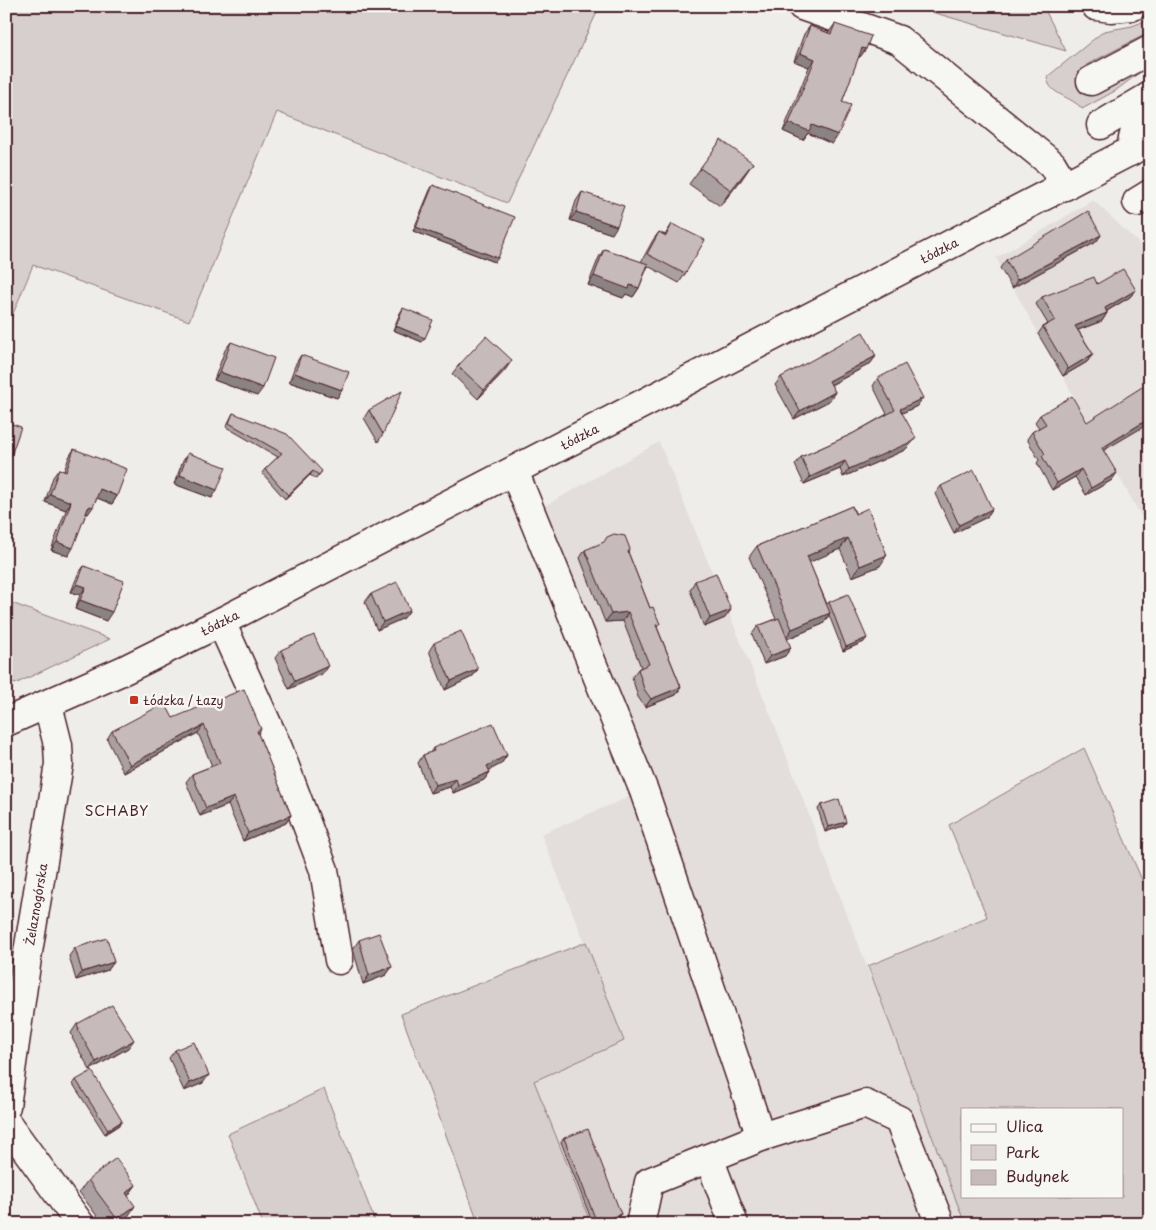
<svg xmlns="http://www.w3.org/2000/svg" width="1156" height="1230" font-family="'Playpen Sans',sans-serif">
<rect width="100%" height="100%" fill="#efedea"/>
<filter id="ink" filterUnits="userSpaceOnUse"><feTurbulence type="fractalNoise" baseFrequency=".02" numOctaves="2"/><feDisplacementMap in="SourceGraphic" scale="10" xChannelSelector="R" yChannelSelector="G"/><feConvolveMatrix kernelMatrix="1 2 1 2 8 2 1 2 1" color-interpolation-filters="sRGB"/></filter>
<g filter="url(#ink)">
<!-- built -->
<path fill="#e3dedc" d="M1093 200 1143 247 1150 257V532L996 258Z
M659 442 776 728 965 1224H591L534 1081 624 1041 541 834 643 791 532 513Z"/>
<!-- green -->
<path fill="#d7cfce" stroke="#90777c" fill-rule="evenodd" d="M6 6H600L507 203 277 112 189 321 33 265 6 331Z
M911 6H1043L1066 51Z
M1150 19V32L1086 65 1083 74 1147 67 1115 91 1082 109C1072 96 1048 95 1047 77L1104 31 1132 26Z
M6 601 110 639 15 684 6 680Z
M1084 748 1150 898V1224H965L868 966 987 917 949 825ZM962 1109H1122V1196H962Z
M586 942 624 1041 534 1081 591 1224H479L401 1014Z
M324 1089 376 1224H263L228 1134Z"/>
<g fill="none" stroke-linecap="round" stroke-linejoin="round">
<!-- minor casing -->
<g stroke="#4a1f2b" stroke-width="31">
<g id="minor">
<path d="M802 6 899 40 1052 164 1065 186"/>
<path d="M1096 6 1111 8 1133 6"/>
<path d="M1091 81 1150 50"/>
<path d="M1101 125 1150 96"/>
<path d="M1137 202 1150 194"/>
<path d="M514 471 644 791 761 1137 865 1104 899 1120 940 1224"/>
<path d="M221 622 278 748 324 870 339 960"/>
<path id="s1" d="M6 1106 27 958 59 764 58 745 48 705"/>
<path d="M6 1122 80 1224"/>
<path d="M709 1158 734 1224"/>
<path d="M643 1224 641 1220 649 1182 761 1137"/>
</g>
</g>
<!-- major casing -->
<g stroke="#4a1f2b" stroke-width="31">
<g id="major">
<path d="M1130 152 1135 130 1150 96"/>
<path id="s2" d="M6 722 124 670 221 622 1150 141"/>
</g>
</g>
<!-- minor -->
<use href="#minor" stroke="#f6f6f2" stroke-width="28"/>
<!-- major -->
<use href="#major" stroke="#f6f6f2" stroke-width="28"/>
</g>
<!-- wall -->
<path fill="#aaa0a1" stroke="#4a1f2b" d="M835 24 866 49 860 57H858L842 102 838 135 832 144 808 133 803 140 783 131 809 67 794 61 804 34 810 26 828 33Z
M721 140 742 179 720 206 689 184Z
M433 185 495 262 413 231 430 190Z
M582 192 612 234 570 220 576 201Z
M672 224 685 274 679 283 648 266 639 288 633 297 626 294 623 298 588 285 599 257 604 249 641 262 653 240 659 232 665 235Z
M1101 235 1096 242 1012 288 1000 268 1006 260Z
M1097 284 1136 290 1130 297 1107 311V313L1102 321 1078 330 1093 354 1087 362 1063 376 1038 334 1043 327 1048 324 1036 304 1042 297Z
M403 308 422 342 393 330 400 313Z
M231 342 257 396 214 380 225 350Z
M301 355 342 390 337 398 289 382 296 363Z
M876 356 870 364 831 385 835 392 829 401 794 419 775 385 781 377Z
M458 366 506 369 478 399 452 374Z
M878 378 917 406 902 413 910 445 905 450 843 477 840 469 804 484 795 465 801 457 852 434 887 414 873 386Z
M369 410 383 434 378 442 364 418Z
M233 413 322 471 316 479 310 475 285 499 262 473 265 469 278 457 226 427Z
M1040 415 1104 451 1112 480 1086 495 1075 477 1052 490 1037 463 1039 460 1027 439 1032 432 1039 428 1035 422Z
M74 449 117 496 112 504 97 498 88 514H86L68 556 51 550 66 510 45 502 53 477 59 469 64 471 69 457Z
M188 453 212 498 174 484 183 461Z
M941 486 992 509 987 517 954 533 935 494Z
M852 506 880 566 852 577 840 549 809 562 827 604 829 602 864 642 843 651 829 615 823 624 787 639 785 656 764 664 752 634 758 626 776 619 749 557 757 546Z
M585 550 628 552 650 608 660 624 657 627 681 687 676 695 645 707 638 697 632 677 638 669 641 667 623 621 605 622 580 558Z
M84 566 106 621 75 609 80 595 71 592 78 574Z
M695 581 725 618 704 627 690 590Z
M371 594 404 618 377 630 365 602Z
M434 643 478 669 472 677 445 690 429 651Z
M281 650 322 674 289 689 275 658Z
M173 718 261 729 258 734 291 815 286 823 243 841 228 805 200 816 186 782 192 774 212 766 198 733 124 773 107 739 112 731Z
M433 748 507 755 501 764 489 770 490 772 484 780 453 793 450 787 430 793 418 763 423 755 430 753Z
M821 805 846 822 843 826 825 832 818 809Z
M359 940 392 967 386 975 363 984 353 949Z
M75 948 114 962 108 970 76 980 69 956Z
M77 1024 128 1048 90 1070 72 1038 73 1037 71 1033Z
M175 1050 203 1083 184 1091 169 1058Z
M76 1080 122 1121 119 1125 105 1134 73 1084Z
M564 1138 621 1214 618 1218 604 1224H593L561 1142Z
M88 1180 136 1185 128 1196 127 1218 119 1224H103L79 1192Z"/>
<!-- shaded-wall -->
<path fill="#8b8283" stroke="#4a1f2b" d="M862 48 866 49 860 57 856 56Z
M800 53 815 59 809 67 794 61Z
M789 123 812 125 838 135 832 144 808 133 803 140 783 131Z
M753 163 742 179 720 206 731 190Z
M576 212 617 226 612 234 570 220Z
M416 227 498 258 495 262 413 231Z
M1101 235 1096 242 1012 288 1017 280Z
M594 276 630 285 639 288 633 297 626 294 623 298 588 285Z
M1136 290 1130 297 1100 315 1105 308Z
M1107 313 1102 321 1070 333 1075 326Z
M396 326 425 338 422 342 393 330Z
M1093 354 1087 362 1063 376 1068 369Z
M876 356 870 364 823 389 829 381Z
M512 360 506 369 478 399 484 390Z
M220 372 263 388 257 396 214 380Z
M295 373 342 390 337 398 289 382Z
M835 392 829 401 794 419 800 411Z
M923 398 917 406 894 417 900 409Z
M1150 418V423L1096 455 1102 448Z
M916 438 910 445 905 450 843 477 849 469Z
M845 461 840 469 804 484 810 477Z
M1081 469 1075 477 1052 490 1057 483Z
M313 471 310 475 285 499 288 495Z
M1117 473 1112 480 1086 495 1091 488Z
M180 475 217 490 212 498 174 484Z
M100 489 117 496 112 504 95 497Z
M50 494 71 502 66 510 45 502Z
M90 506 93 507 88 514 85 513Z
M992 509 987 517 954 533 959 525Z
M848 538 840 549 799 567 807 556Z
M57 542 73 548 68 556 51 550Z
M887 555 880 566 852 577 860 566Z
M77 584 86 587 80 595 71 592Z
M80 600 112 612 106 621 75 609Z
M410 610 404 618 377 630 383 622Z
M731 610 725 618 704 627 710 618Z
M628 612 623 621 605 622 611 614Z
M830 613 823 624 784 640 792 629Z
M867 638 864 642 843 651 846 647Z
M791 648 785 656 764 664 770 656Z
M328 666 322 674 289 689 295 681Z
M478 669 472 677 445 690 451 681Z
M681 687 676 695 645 707 651 699Z
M204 725 198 733 124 773 130 765Z
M507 755 501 764 482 774 487 766Z
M490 772 484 780 453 793 458 785Z
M456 779 450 787 430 793 435 785Z
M234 797 228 805 200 816 206 808Z
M291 815 286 823 243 841 248 833Z
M846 822 843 826 825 832 828 827Z
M114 962 108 970 76 980 82 972Z
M392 967 386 975 363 984 369 975Z
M134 1040 128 1048 90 1070 96 1062Z
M209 1075 203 1083 184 1091 190 1083Z
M122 1121 119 1125 105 1134 108 1130Z
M136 1185 127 1197 126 1193Z
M135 1206 127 1218 119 1224H114L117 1219Z
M621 1214 618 1218 604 1224H597Z"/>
<!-- building -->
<path fill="#c6babb" stroke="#4a1f2b" d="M835 24 871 36 866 49 862 48 842 102 851 105 838 135 812 125 809 131 789 123 815 59 800 53 810 26 831 34Z
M721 140 753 163 731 190 700 168Z
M433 185 515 217 498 258 416 227Z
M582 192 624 206 617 226 576 212Z
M1088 211 1101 235 1017 280 1006 260Z
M672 224 705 240 685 274 647 254 659 232 666 236Z
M604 249 648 264 639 288 630 285 629 289 594 276Z
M1123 269 1136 290 1105 308 1107 313 1075 326 1093 354 1068 369 1043 327 1055 320 1042 297 1094 277 1097 284Z
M403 308 433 320 425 338 396 326Z
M863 332 876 356 829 381 835 392 800 411 781 377Z
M486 336 512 360 484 390 458 366Z
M231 342 274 358 263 388 220 372Z
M301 355 349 372 342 390 295 373Z
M905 364 923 398 900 409 916 438 911 442 849 469 845 461 810 477 801 457 852 434 895 410 878 378Z
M1150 382V418L1102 448 1117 473 1091 488 1081 469 1057 483 1042 456 1045 454 1032 432 1046 424 1040 415 1072 396 1087 422Z
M402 391 383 434 369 410Z
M233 413 287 434 322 471 319 475 313 471 288 495 265 469 282 453 229 423Z
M6 422 21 427 6 470Z
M74 449 127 469 117 496 100 489 93 507 90 506 88 508 73 548 57 542 71 502 50 494 59 469 66 472Z
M188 453 226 467 217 490 180 475Z
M974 470 992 509 959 525 941 486Z
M852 506 855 514 868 508 887 555 860 566 848 538 807 556 830 613 792 629 757 546Z
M614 534 625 536 630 549 628 552 650 608 653 607 660 624 656 625 681 687 651 699 644 689 638 669 649 664 628 612 611 614 585 550 604 542 607 537Z
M84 566 124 581 112 612 80 600 86 587 77 584Z
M716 573 731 610 710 618 695 581Z
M397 582 410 610 383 622 371 594Z
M848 594 867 638 846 647 829 602Z
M779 618 791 648 770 656 758 626Z
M461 631 478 669 451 681 434 643Z
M314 635 328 666 295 681 281 650Z
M244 689 261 729 257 731 291 815 248 833 234 797 206 808 192 774 220 763 204 725 130 765 112 731 165 703 173 718Z
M493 723 507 755 487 766 490 772 458 785 456 779 435 785 423 755 434 751 433 748Z
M839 799 846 822 828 827 821 805Z
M379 933 392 967 369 975 359 940Z
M107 938 114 962 82 972 75 948Z
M112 1005 134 1040 96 1062 78 1030 79 1029 77 1024Z
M194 1042 209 1075 190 1083 175 1050Z
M92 1071 122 1121 108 1130 76 1080Z
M588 1129 621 1214 597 1223 564 1138Z
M116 1158 136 1185 126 1193 135 1206 117 1219 88 1180Z"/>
</g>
<!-- markers -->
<rect fill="#c8321e" stroke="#f6f6f2" stroke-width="2" x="129" y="695" width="10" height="10" rx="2.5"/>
<g text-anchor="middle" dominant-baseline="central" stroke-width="5" stroke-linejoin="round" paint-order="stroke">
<!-- street labels -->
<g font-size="12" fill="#4a1f2b" stroke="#f6f6f2">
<text stroke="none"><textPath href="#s2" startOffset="1046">Łódzka</textPath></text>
<text stroke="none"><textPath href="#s2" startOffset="641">Łódzka</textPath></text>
<text stroke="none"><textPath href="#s2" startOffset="236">Łódzka</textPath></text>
<text stroke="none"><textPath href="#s1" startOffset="204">Żelaznogórska</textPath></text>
</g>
<!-- poi labels -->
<g font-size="12" fill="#4a1f2b" stroke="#f6f6f2" text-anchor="start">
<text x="144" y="700">Łódzka / Łazy</text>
</g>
<!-- neighbourhood labels -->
<g font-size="14" letter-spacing="1" fill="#4a1f2b" stroke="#f6f6f2">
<text x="117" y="810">SCHABY</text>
</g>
</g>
<!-- margin -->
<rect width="1156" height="1230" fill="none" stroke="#f6f6f2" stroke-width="25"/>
<rect x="12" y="12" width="1131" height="1205" fill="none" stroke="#4a1f2b" stroke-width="2" filter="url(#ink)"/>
<!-- legend -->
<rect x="961" y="1108" width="162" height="90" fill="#f6f6f2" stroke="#b1a0a2"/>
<rect x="971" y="1124" width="25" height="8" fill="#f6f6f2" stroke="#b1a0a2"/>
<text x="1006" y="1132" font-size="15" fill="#4a1f2b">Ulica</text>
<rect x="971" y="1145" width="25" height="15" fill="#d7cfce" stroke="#b1a0a2"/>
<text x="1006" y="1158" font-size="15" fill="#4a1f2b">Park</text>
<rect x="971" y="1170" width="25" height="15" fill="#c6babb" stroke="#b1a0a2"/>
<text x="1006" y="1182" font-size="15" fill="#4a1f2b">Budynek</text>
</svg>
